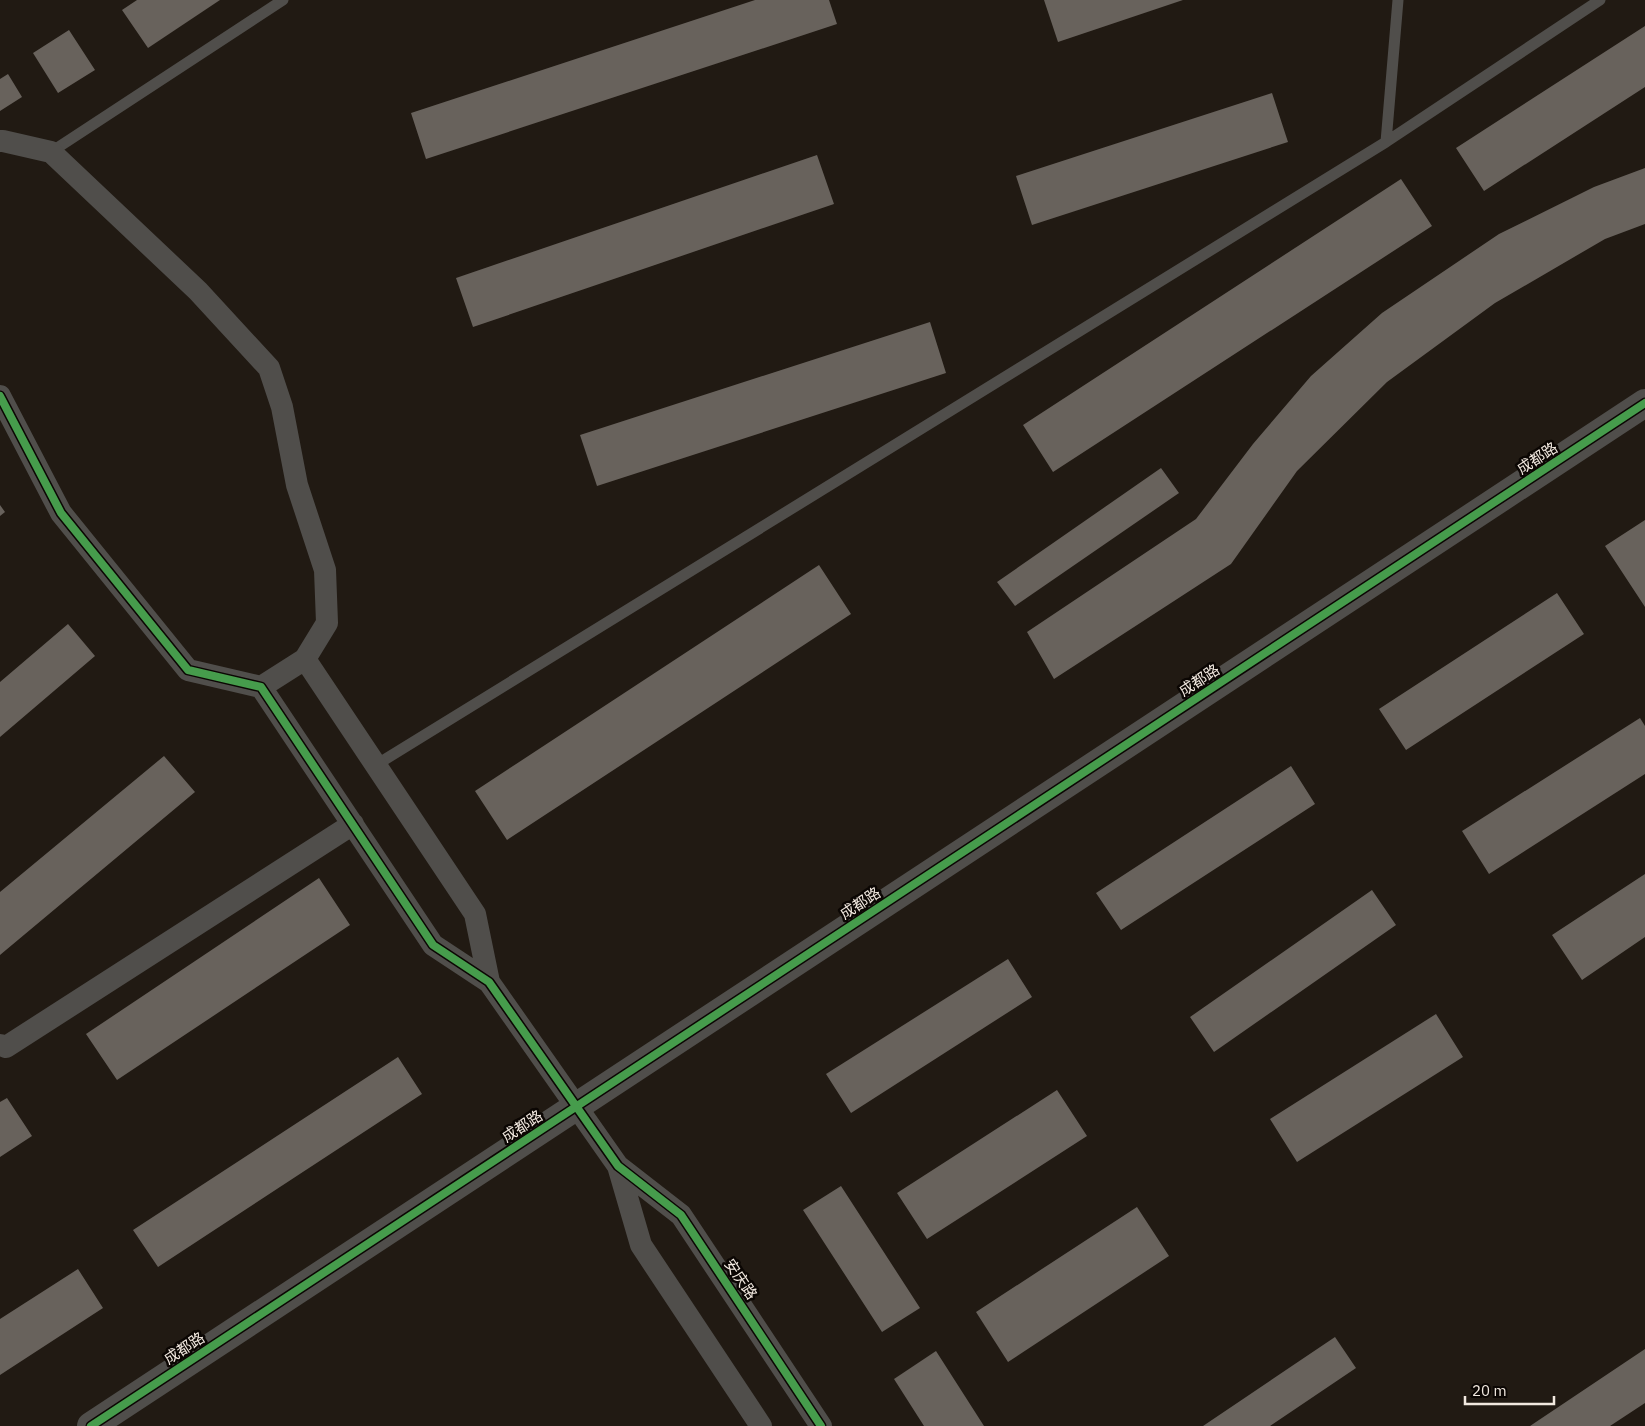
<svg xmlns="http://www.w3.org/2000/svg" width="1645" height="1426" font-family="'IBM Plex Sans','Noto Sans SC',sans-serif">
<rect width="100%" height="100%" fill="#211a13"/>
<!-- building -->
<path fill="#68625c" d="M137 0H220L148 48 122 10Z
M755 0H829L837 24 426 159 411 113Z
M1044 0H1183L1058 42Z
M1645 26V87L1484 191 1456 148Z
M69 30 95 70 58 93 33 53Z
M8 74 22 97 0 111V79Z
M1272 93 1288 142 1032 225 1016 176Z
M817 155 834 204 473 327 456 278Z
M1645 168V224L1605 239 1495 303 1387 382 1297 471 1231 564 1054 679 1027 632 1196 519 1253 444 1311 376 1382 313 1499 234 1594 187Z
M1401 179 1432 226 1053 472 1023 425Z
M930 322 946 373 597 486 580 435Z
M1161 468 1179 493 1015 606 997 582Z
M0 505 5 512 0 516Z
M1645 520V607L1605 546Z
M819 565 851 614 507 840 475 791Z
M1557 593 1584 634 1406 750 1379 709Z
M68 624 95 656 0 737V682Z
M1640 718 1645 726V774L1489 874 1462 831Z
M164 756 195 792 0 955V892Z
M1291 766 1315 804 1121 930 1096 893Z
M1645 874V937L1582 980 1552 935Z
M319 878 350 925 117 1080 86 1034Z
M1372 890 1396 925 1214 1052 1190 1017Z
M1008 959 1032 997 851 1113 826 1074Z
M1436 1014 1463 1057 1297 1162 1270 1119Z
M398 1057 422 1094 158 1267 133 1230Z
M1057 1090 1087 1136 927 1239 897 1193Z
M7 1098 32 1136 0 1157V1102Z
M841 1186 920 1308 882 1332 803 1210Z
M1137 1207 1169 1256 1008 1362 976 1312Z
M78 1269 103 1308 0 1375V1319Z
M1335 1337 1356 1368 1270 1426H1203Z
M1645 1349V1403L1610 1426H1530Z
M936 1351 984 1426H924L894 1379Z"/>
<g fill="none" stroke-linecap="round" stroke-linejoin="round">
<!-- service -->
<path stroke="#504e4b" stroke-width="11" d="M1386 142 1398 0
M51 152 283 0
M376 765 1386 142 1600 0"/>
<!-- minor -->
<path stroke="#504e4b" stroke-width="22" d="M0 141H3L51 152 198 291 269 368 282 407 297 485 325 570 327 623 305 659 261 687
M0 396 61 513 188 670 261 687 433 945 489 982 618 1166 681 1215 821 1426
M305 659 475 914 489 982
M0 1045 6 1047 353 824
M618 1166 641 1245 761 1426"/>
<!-- tertiary -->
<path stroke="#504e4b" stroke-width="28" d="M91 1426 1645 403"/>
<!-- cycleway casing -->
<g stroke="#0b0603" stroke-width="11">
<path id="cycleway" d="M0 396 61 513 188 670 261 687 433 945 489 982 618 1166 681 1215 821 1426
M91 1426 1645 403"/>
</g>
<!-- cycleway -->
<use href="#cycleway" stroke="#469c4c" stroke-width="8"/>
</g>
<g text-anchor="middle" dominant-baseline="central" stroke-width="5" stroke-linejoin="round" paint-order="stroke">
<!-- street labels -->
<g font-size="15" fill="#f2e9e0" stroke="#0b0603">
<text transform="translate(1537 458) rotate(-33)">成都路</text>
<text transform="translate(1199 680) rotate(-33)">成都路</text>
<text transform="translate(860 903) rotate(-33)">成都路</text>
<text transform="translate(522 1126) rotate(-33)">成都路</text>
<text transform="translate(741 1279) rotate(56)">安庆路</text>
<text transform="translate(184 1348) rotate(-33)">成都路</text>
</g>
</g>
<!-- scale -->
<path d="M1465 1396v8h89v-8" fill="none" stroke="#f2e9e0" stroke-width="2.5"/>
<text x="1472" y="1396" font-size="15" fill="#f2e9e0" stroke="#0b0603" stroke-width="4" paint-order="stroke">20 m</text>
</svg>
